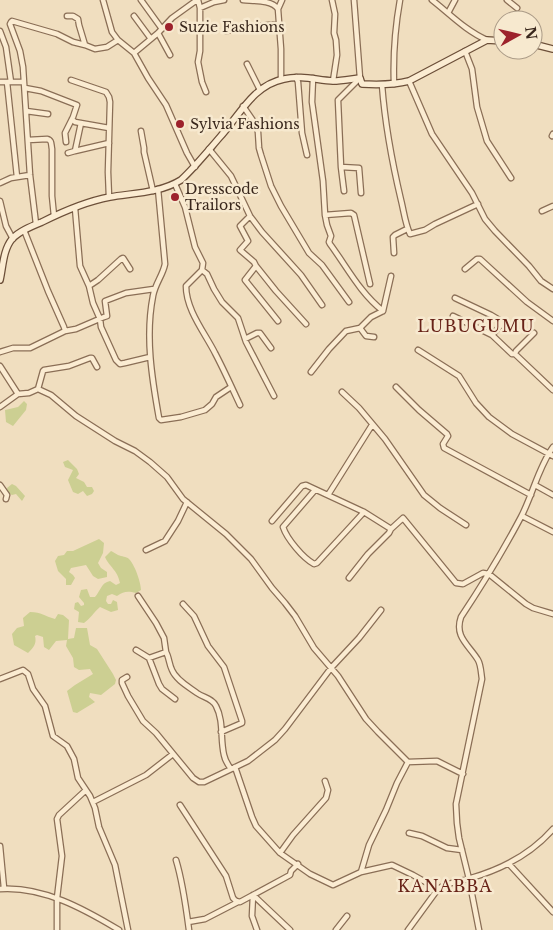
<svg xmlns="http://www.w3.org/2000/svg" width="553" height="930" font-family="'Libre Baskerville',serif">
<rect width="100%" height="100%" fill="#f0debf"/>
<!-- green -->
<path fill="#cccf92" d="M24 401 27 404 26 410 13 426 6 422 5 410 18 407Z
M68 460 77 469 79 474 76 478 84 482 87 487H92L94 491 92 494 87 496 83 491 78 494 73 492 68 480 73 470 65 467 63 462Z
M12 484 16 486 25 496 22 501 16 494 12 495 8 493 7 488Z
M99 539 104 543 103 553 98 563 101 568 107 572V577L98 579 93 576 86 565 71 568 69 572 73 575 75 578 71 585H66V579L58 571 55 561 58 556 64 555 67 551H73Z
M111 551C113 552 115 553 118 555 122 557 126 556 129 559 135 565 141 583 141 590L136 593C128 591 124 591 117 596L112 594 107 596 106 601 108 604H111L113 600 117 602 118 610 111 612 100 607C94 612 90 619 84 623L78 622 79 612 74 609 75 603 78 602 81 606 84 605V603L79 597 81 590 87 589 90 597H95C101 590 101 583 110 581L116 585 120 583C117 569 110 568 105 557Z
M30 612C42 612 44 616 55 619L58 614 63 615 69 620 68 639 74 638 76 628H87L90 645 97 649 113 674 116 680 115 684 101 695 90 693 89 697 95 702 77 713 73 712 67 691 75 685 93 674 90 669 79 670 74 667 73 658 66 646 67 640 56 641 49 650 44 647 43 637 37 635 35 636C37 644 33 648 28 653L14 645 12 634 17 628 24 626 23 618Z"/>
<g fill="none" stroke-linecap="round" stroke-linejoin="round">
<!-- street casing -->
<g stroke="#8a6e56" stroke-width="7">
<path id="street" d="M103 0 112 32 118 40 134 53 148 78 166 105 187 153 195 167
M141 0 162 29
M198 0 200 8V51L198 62 202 82 206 92
M243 0C254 1 272 0 278 9L281 49V79
M332 0 335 14 334 33 336 40 337 55 333 81
M432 0C450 14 466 31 487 40
M507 0 517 8
M200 8 214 2 224 0
M278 9 282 0
M448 13 455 0
M67 16H73L78 19 79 25 85 45
M134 16 151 39
M0 31 6 47 11 82
M226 31 250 27 279 24
M158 33 170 55
M465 51 472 69 477 107 487 141 511 178
M134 53 158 33 172 18 197 0
M247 64 260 90
M296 77 298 82 302 133 307 155
M313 78 312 102 323 181 325 215 327 225 331 236 329 242 330 244C347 267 360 293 383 311
M71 80 106 92 109 97 110 102 108 172 109 197
M409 81 432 134 472 193 485 219 495 231 529 266 541 281 553 289
M0 82H24
M7 82 17 177
M394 84C393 56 395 28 400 0
M382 85C385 124 392 162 401 200 404 212 405 223 410 234L425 230 435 224 478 204
M25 88 41 91 77 105 73 117 65 133 66 142
M243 106 254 122 258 132 259 148 261 155 271 186 281 206 309 253 322 265 349 302
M26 111 48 114
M72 119 75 122 109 128
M141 131 144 148V152L153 191
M552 136 553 134
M28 140 47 139C52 140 51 144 52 149V196L54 216
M209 149 231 176 250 216 262 232 301 275 322 305
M75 151 109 143
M68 153 75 151 81 123
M341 167 359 168 361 193
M0 183 11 178 30 175
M175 184 185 207 195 247 203 263 202 270 186 286C186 310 205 333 215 353 224 370 232 388 240 405
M158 189 165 264C163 275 155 284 153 296 145 336 152 379 159 418L161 420 181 417 205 410 212 404 216 397 231 387
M344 191 341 167 338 100 360 78 354 0
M0 201 6 226 13 239
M75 208 80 266 89 286 98 280 121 259 123 258 130 269
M542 211 553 206
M325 215 351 213 354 215 370 284
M250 216 240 226 248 241 240 250 254 262 256 266 276 291 306 324
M36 224 30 175 23 67 20 51 10 24 11 22 12 21 57 34 73 42 85 45 95 49 107 47 118 40
M394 253 393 237 395 235 407 229
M256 266 245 280 278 321
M465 269 477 259H480L527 302 553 321
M202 270 207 274 214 289 222 302 238 318 246 342 274 396
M89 286 93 303 100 319 101 327 116 360 120 364 125 363 150 357
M455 298 491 315 501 321V325L492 335
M453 316 492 335 512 354H515
M360 328 366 336 374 337
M65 331 76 329 104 317 107 316 105 301 126 293 154 289
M534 333 516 351 515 354 553 390
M245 339 257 333H260L271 348
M418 350 459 376 476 403 489 417 512 434 553 456
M0 352 13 348H30L65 331 64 327 48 291 24 230
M0 366 18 394 29 393 38 389 51 395 76 416 115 441 135 451 150 462 167 477 183 499 226 534 251 559 272 588 285 603 295 616 314 648 338 676 366 719 378 732 408 762 437 761 463 774
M311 372 329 349 346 331 360 328 371 317 383 311 391 276
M396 387 419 410 447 434 448 436 443 444 444 448 531 495
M38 389 43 371 44 370 69 366 90 358H92L97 367
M342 392 359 408 385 439 424 495 440 508 466 525
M0 407 18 394
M0 485 7 495 6 499
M535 485 553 495
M315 490 283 527C287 539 303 558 314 564L317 563 364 512
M328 495 372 425
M522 516 553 532
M272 521 302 486 306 485 364 512 391 529
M146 550 165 541 178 521 187 502
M349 578 368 554 389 533 391 529 403 518 456 583 463 584 483 573 489 574 526 604 533 608 553 614
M138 596 156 623 164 638 166 652
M183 604 194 616 208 646 224 667 242 721V723L221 732
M136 650 149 658 166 652C169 657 169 664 172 670 176 680 189 687 197 693 204 698 212 698 216 706 224 721 220 739 224 755 225 760 228 765 231 769
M149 658 159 684 162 689 175 699
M127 677 122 680V683L128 696 143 721 156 733 193 778 199 782H204L248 761 275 740 285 729 331 668 359 638 381 610
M0 679 23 670 28 674 33 689 45 706 53 736 67 746 74 759 78 778 90 796 95 808 99 827 115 865 128 930
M235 767 252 817 256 826 280 853 310 874 333 885 361 872 392 865 413 875 438 889
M93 802 146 775 173 754
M180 805 226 876 233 898 236 901 240 902 290 875 291 871 298 864
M409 833 422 836 447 848 462 850
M0 846 4 888
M280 853 293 835 326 798 328 790 325 781
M176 860C183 883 186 907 189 930
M509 864 553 912
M361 872 369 845 386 810 397 783 408 762
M0 889C43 886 84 909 119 930
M253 895 290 930
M253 895 252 916 257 930
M188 922 205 919 238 902
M57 930V898L62 856 57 819 59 815 86 790
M336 930 347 916
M408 930 438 889C448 882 459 882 471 878 502 869 532 853 553 829
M479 930 469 879 459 838 457 823 456 804 482 679C481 673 481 665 478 660 469 645 454 637 461 617 483 584 503 551 521 517 533 494 538 468 553 447"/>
</g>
<!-- secondary casing -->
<g stroke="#6c4f39" stroke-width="8">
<path id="secondary" d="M533 44 553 49
M0 280C3 267 3 250 12 239 19 231 32 226 42 222 62 212 88 201 110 197 134 193 160 193 181 180 195 167 207 152 220 137 239 116 253 85 284 79 301 75 316 80 333 81 342 81 351 79 360 78L362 84C379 85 393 85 409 81L487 40 503 41"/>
</g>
<!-- street -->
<use href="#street" stroke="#fbecd2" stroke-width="4.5"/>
<!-- secondary -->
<use href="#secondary" stroke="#fbecd2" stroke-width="5.5"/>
</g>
<!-- markers -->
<g fill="#9d222c" stroke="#f7e9cf" stroke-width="2">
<circle cx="169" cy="27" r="5"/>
<circle cx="180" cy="124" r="5"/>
<circle cx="175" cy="197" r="5"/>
</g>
<g text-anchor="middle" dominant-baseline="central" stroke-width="5" stroke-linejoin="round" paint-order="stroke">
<!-- poi labels -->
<g font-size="14" fill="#39271c" stroke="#f7e9cf" text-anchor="start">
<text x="179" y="27">Suzie Fashions</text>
<text x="190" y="124">Sylvia Fashions</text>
<text x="185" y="189">Dresscode<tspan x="185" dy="16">Trailors</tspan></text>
</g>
<!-- quarter labels -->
<g font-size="16" letter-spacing="1" fill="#682318" stroke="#f7e9cf">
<text x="476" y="326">LUBUGUMU</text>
<text x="445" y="886">KANABBA</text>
</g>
</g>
<!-- north arrow -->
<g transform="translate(518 35) rotate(82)"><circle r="24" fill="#f7e9cf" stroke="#ab9b87"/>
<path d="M0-4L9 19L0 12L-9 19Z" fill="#9d222c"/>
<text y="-8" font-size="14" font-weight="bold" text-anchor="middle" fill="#39271c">N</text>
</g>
</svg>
